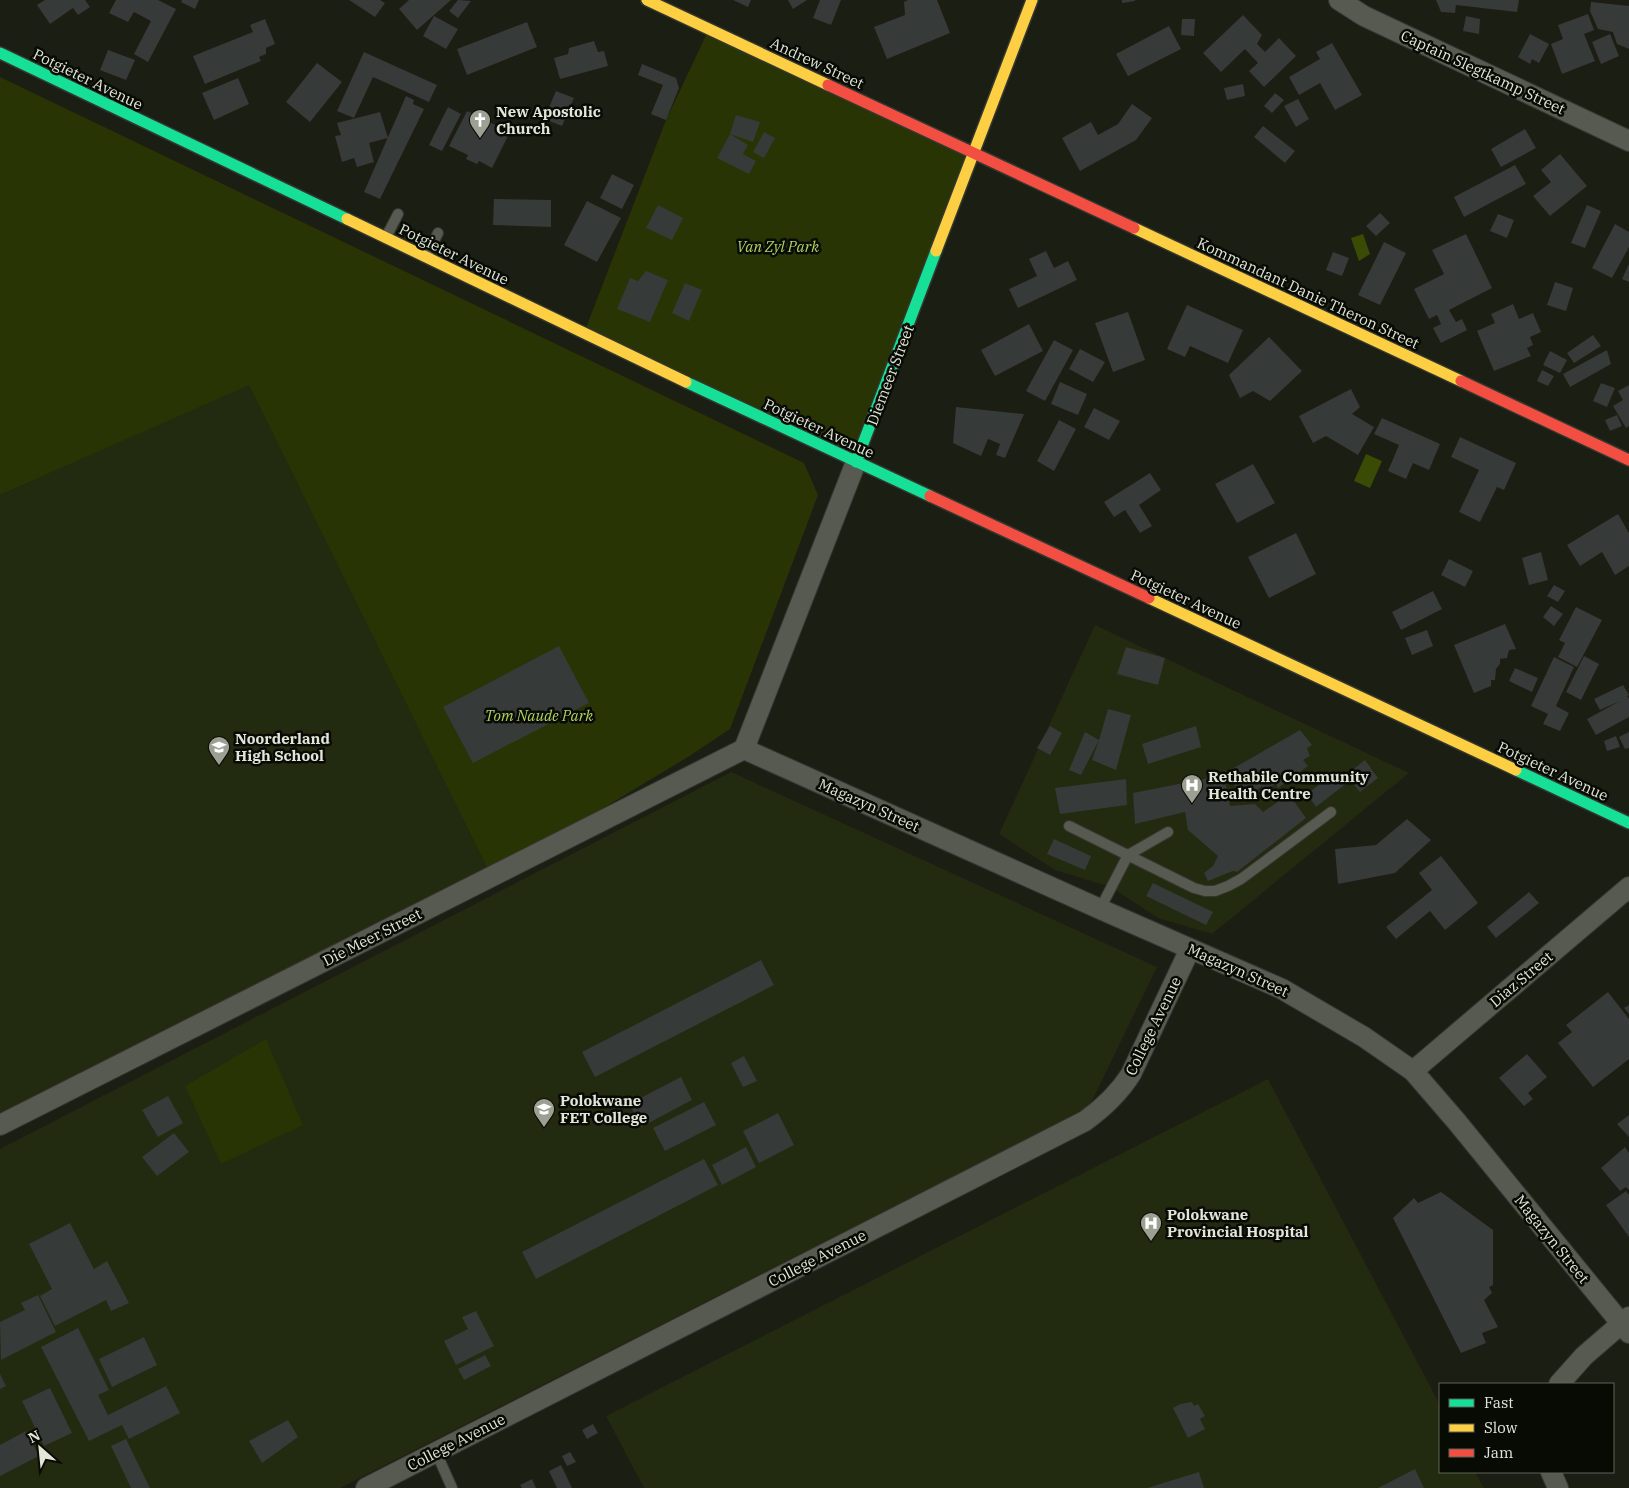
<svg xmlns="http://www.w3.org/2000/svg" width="1629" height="1488" font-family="'IBM Plex Serif',serif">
<rect width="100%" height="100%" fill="#1b1e13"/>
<!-- built -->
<path fill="#222a10" d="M249 384 491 876 0 1113V495Z
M1095 625 1409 773 1212 934 1158 918 1111 887 1055 870 999 834Z
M731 772 1157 967 1089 1107 340 1488H0V1149Z
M1268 1079 1440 1405V1472H1475L1484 1488H644L606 1416Z"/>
<!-- green -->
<path fill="#283403" d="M709 29 974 154 856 462 584 333 666 120Z
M0 77 804 463 818 495 730 729 691 755 491 876 249 385 0 495Z
M266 1039 303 1125 221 1164 185 1086Z"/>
<!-- water -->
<path fill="#3a4b05" d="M1363 234 1370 254 1359 261 1351 238Z
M1366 454 1382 461 1370 488 1354 481Z"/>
<!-- building -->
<path fill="#363a38" d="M45 0H85L90 7 78 15 73 8 50 24 37 5Z
M116 0H158L176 9 148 62 134 54 151 21 134 12 128 22 109 13Z
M182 0H199L195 9 181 2Z
M349 0H380L385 3 375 17Z
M409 0H451L417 30 399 9Z
M458 0 471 1 458 18 449 11Z
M733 0H751L748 7Z
M788 0H807L793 9Z
M820 0H841L831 25 813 18Z
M908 0H937L950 33 887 59 874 27 905 15 904 2Z
M1122 0H1135V1L1122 3Z
M1436 0H1519L1517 12 1456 5 1455 13 1441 12Z
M1591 2 1629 6V49L1617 44 1613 32 1598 29 1590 11Z
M1588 14 1594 30 1584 34 1595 61 1562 74 1551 44 1563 39 1558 25Z
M1243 15 1262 35 1257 44 1265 52 1279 38 1296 56 1264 87 1249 71 1258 63 1245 49 1221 72 1203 53Z
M434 16 458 29 446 49 423 36Z
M1466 16 1480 19 1479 34 1463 31Z
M265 19 275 44 266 48V54L259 57 261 61 205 84 193 56 253 32 250 25Z
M1182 19H1195L1194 36 1181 35Z
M527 22 537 47 467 75 457 49Z
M1169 26 1181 49 1128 76 1116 54Z
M1530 34 1549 44 1539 63 1532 59 1530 64 1518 57Z
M1610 34 1619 56 1601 64 1592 42Z
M594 41 598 52 604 51 608 66 560 79 554 58 568 54 569 48Z
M1332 43 1362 95 1335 110 1320 83 1299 95 1289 77 1320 59 1316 52Z
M108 50 135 60 126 80 100 70Z
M364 52 437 85 429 102 373 77 354 118 337 111Z
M317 63 342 82 310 122 286 102Z
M642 64 676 78 679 88 666 120 651 114 663 85 638 75Z
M238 78 249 104 214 120 202 93Z
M1243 84 1245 96 1227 100 1224 88Z
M556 91 574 98 562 126 544 119Z
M1275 93 1284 100 1272 113 1264 106Z
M406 96 414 100 413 104 424 109 380 199 364 192Z
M1298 99 1309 119 1296 127 1284 106Z
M1132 104 1152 118 1136 140 1080 171 1062 138 1091 122 1098 135 1118 124Z
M448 107 461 114 442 151 429 145Z
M467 111 510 132 492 168 479 161 477 164 466 159 468 155 449 146Z
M380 112 388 138 369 143 374 162 357 167 354 158 342 162 335 136 341 135 337 123Z
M736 115 760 122 753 142 730 134Z
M1263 126 1295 151 1285 163 1254 137Z
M1525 129 1536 148 1501 167 1491 149Z
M764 132 775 138 764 158 753 152Z
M730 134 748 145 743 154 756 161 749 174 717 158Z
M1560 154 1587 186 1550 216 1533 196 1551 182 1541 170Z
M1515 165 1526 184 1464 217 1454 197Z
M612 174 634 185 622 209 600 198Z
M494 199 551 200V227L493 225Z
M587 201 621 218 597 262 564 245Z
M658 205 683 218 672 240 646 228Z
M1587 205 1601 211 1585 248 1571 243Z
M1380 213 1390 223 1376 236 1366 226Z
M1498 214 1514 220 1507 238 1490 231Z
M1615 224 1629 232V247L1612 278 1592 268Z
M1466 234 1492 288 1449 310 1456 322 1462 319 1467 330 1441 343 1433 328 1441 324 1437 315 1429 319 1414 289 1444 274 1432 250Z
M1384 242 1406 253 1380 305 1358 295Z
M1046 251 1054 268 1068 261 1077 280 1018 308 1009 289 1037 276 1029 259Z
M1333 252 1349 258 1342 276 1326 270Z
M1629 264V282L1622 279Z
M646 271 668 280 650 322 617 309 630 278 638 281Z
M1555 282 1573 288 1566 311 1547 305Z
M685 283 702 290 689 321 672 313Z
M1513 304 1519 319 1533 313 1541 332 1530 337 1533 345 1527 348 1531 356 1494 371 1477 331 1495 323 1491 314Z
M1187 305 1243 330 1228 363 1190 346 1185 357 1167 349Z
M1128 312 1145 360 1113 372 1095 323Z
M1029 324 1043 351 995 376 981 350Z
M1593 335 1601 346 1574 363 1567 353Z
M1269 337 1302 371 1270 401 1253 391 1240 398 1229 375Z
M1054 340 1073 350 1045 401 1026 391Z
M1080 349 1105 362 1093 382 1069 369Z
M1607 350 1611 364 1570 387 1563 374Z
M1550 351 1567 360 1560 373 1543 365Z
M1542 370 1554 376 1548 386 1537 381Z
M1060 382 1087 394 1078 415 1051 404Z
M1601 383 1615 388 1607 407 1593 401Z
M1629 385V426L1626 428 1613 406 1623 400 1618 391Z
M1351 389 1360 407 1352 414 1374 427 1358 455 1326 436 1313 443 1299 416Z
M956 407 1024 414 1005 458 996 455 1000 444 988 439 981 456 953 443Z
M1094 408 1120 421 1109 440 1084 427Z
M1617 415 1622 426 1610 431 1605 420Z
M1382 418 1440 444 1429 470 1413 463 1406 479 1388 471 1399 445 1374 434Z
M1059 420 1076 429 1054 471 1037 461Z
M1460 437 1516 463 1504 490 1497 487 1480 522 1459 512 1479 470 1451 457Z
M1253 464 1275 503 1237 523 1215 484Z
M1150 473 1161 490 1139 505 1152 526 1140 533 1125 510 1114 517 1104 502Z
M1618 514 1629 533V566L1615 575 1602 552 1580 566 1567 545Z
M1296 533 1316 574 1269 598 1248 557Z
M1541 552 1548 580 1529 585 1522 558Z
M1449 559 1473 571 1465 587 1441 575Z
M1554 585 1565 591 1558 602 1547 596Z
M1433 591 1442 609 1401 630 1392 612Z
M1551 606 1563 614 1554 626 1543 617Z
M1576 607 1602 620 1577 667 1558 657 1565 643 1559 640Z
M1505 624 1516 649 1509 650 1507 658 1500 659V664L1496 669 1495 680H1491V686L1474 693 1454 645Z
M1427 630 1433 646 1412 655 1405 638Z
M559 646 589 703 473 763 443 707Z
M1126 647 1165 658 1158 685 1117 674Z
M1584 656 1599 664 1581 700 1566 692Z
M1554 657 1574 667 1556 706 1569 713 1560 731 1543 724 1548 714 1531 706Z
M1515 668 1538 678 1532 692 1509 681Z
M1623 685 1629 695 1627 696 1629 699V717L1596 735 1587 719 1620 701 1600 710 1594 699Z
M1108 709 1131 715 1116 770 1092 760 1099 740 1081 775 1069 770 1085 732 1099 740Z
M1050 726 1062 733 1050 755 1037 748Z
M1196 726 1201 747 1148 764 1142 744Z
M1300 730 1312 745 1307 748 1310 756 1303 760 1308 766 1278 788 1276 784 1264 790 1262 786 1243 800 1227 772Z
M1629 732V748L1625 749 1619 737Z
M1616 736 1620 747 1607 751 1604 741Z
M1365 760 1378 778 1360 792 1346 775Z
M1337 771 1347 783 1316 807 1307 794Z
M1224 775 1230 806 1255 804 1263 812 1289 794 1306 818 1237 872 1233 871 1208 881 1204 873 1213 866 1218 856 1188 830 1185 812 1135 824 1133 793Z
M1126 779 1127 805 1060 814 1055 788Z
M1407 819 1431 840 1395 873 1338 884 1335 849 1376 845Z
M1054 839 1091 856 1085 870 1047 854Z
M1441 856 1478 903 1445 930 1430 911 1396 939 1386 927 1432 890 1419 873Z
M1153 883 1213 912 1206 925 1146 896Z
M1529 892 1539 903 1496 938 1487 927Z
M761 960 774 985 595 1077 582 1052Z
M1608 992 1629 1019V1059L1593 1087 1558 1043 1572 1032 1566 1025Z
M1629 1005V1014L1624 1008Z
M1527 1054 1547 1077 1528 1093 1533 1099 1524 1106 1499 1078Z
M744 1056 757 1081 743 1087 731 1063Z
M681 1077 692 1100 641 1127 629 1104Z
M168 1096 183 1123 158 1137 142 1110Z
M704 1102 716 1125 665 1151 653 1128Z
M778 1113 794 1145 759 1163 743 1131Z
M1629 1115V1137L1617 1124Z
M174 1133 189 1152 157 1176 142 1157Z
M746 1147 756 1167 722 1185 712 1165Z
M1625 1147 1629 1153V1190L1626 1187 1620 1191 1601 1168Z
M704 1159 718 1185 536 1279 522 1252Z
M1626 1191 1629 1195V1237L1606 1205Z
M1441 1192 1493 1230V1285L1489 1287 1492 1293 1484 1300 1498 1327 1482 1333 1486 1343 1461 1353 1393 1218 1414 1198 1418 1203Z
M70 1223 94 1269 107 1261 129 1303 111 1311 106 1300 55 1326 40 1296 52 1289 29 1244Z
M38 1295 56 1332 1 1360 0 1322 25 1310 21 1303Z
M476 1311 494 1346 456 1365 444 1341 468 1329 462 1317Z
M78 1328 109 1390 98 1395 108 1415 166 1386 180 1413 129 1439 122 1425 89 1441 41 1347Z
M144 1337 157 1365 112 1387 99 1359Z
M485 1355 491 1366 464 1380 458 1369Z
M0 1374 6 1386 0 1389Z
M50 1388 72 1433 44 1446 22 1401Z
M1192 1402 1194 1406 1198 1404 1205 1416 1200 1419 1205 1429 1188 1438 1173 1408 1180 1404Z
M288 1420 298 1437 262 1463 249 1441Z
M593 1424 598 1433 587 1439 582 1430Z
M26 1431 39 1456 0 1476V1445Z
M126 1439 150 1488H131L111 1446Z
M570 1452 576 1462 567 1466 562 1456Z
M561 1465 572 1488H557L549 1471Z
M1415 1469 1424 1488H1378Z
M1199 1472 1204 1488H1147Z
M532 1479 536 1488H522L520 1485Z"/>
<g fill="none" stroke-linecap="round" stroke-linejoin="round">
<!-- lane casing -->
<g stroke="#353830" stroke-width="12">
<path id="lane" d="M386 237 398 214
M426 257 438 233
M1069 826 1194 888 1205 891H1215L1228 886 1241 879 1331 812
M1100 909 1128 855 1168 832
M436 1452 452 1488"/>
</g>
<!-- street casing -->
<g stroke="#353830" stroke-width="22">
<path id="street" d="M1339 0 1364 16 1629 141
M744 749 1100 909 1282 989 1364 1037 1413 1071 1457 1122 1629 1333
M744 749 856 462
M1413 1071 1629 887
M0 1125 744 749
M1559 1384 1584 1356 1629 1317
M1551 1472 1558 1488
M366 1488 1085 1121C1103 1108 1119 1093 1131 1074L1190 949"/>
</g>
<!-- fast casing -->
<g stroke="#353830" stroke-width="14">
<path id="fast" d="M0 53 347 219
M686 382 930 496
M856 462 936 251
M1516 770 1629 823"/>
</g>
<!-- slow casing -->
<g stroke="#353830" stroke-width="14">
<path id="slow" d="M647 0 828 85
M347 219 686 382
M1134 228 1461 381
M936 251 1032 0
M1149 598 1516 770"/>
</g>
<!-- jam casing -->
<g stroke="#353830" stroke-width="14">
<path id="jam" d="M828 85 1134 228
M1461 381 1629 460
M930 496 1149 598"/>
</g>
<!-- lane -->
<use href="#lane" stroke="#565a51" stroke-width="10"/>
<!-- street -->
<use href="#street" stroke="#565a51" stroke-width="20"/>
<!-- fast -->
<use href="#fast" stroke="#16e098" stroke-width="11"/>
<!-- slow -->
<use href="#slow" stroke="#ffcf43" stroke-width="11"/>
<!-- jam -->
<use href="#jam" stroke="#f24e42" stroke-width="11"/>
</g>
<!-- icons -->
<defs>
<g id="church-pin" transform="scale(1.125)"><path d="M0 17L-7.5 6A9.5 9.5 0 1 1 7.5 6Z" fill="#9ba093" stroke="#080b04"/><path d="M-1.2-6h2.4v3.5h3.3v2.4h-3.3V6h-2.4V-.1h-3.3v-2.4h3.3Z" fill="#fff"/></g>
<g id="school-pin" transform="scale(1.125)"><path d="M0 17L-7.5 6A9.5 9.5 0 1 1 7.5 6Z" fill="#9ba093" stroke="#080b04"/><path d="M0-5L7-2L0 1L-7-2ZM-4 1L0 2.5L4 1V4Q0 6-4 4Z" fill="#fff"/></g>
<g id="hospital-pin" transform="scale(1.125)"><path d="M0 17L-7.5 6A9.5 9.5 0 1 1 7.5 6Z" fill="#9ba093" stroke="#080b04"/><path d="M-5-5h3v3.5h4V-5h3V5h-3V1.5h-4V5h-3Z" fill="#fff"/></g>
<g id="university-pin" transform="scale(1.125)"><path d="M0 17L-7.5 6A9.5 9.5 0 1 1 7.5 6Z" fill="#9ba093" stroke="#080b04"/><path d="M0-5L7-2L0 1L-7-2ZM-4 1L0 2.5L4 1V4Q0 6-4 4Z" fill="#fff"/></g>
</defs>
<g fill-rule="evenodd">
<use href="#church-pin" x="480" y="120"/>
<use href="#school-pin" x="219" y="747"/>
<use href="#hospital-pin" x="1192" y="785"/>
<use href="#university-pin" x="544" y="1109"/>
<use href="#hospital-pin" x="1151" y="1223"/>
</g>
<g text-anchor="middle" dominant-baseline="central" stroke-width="5" stroke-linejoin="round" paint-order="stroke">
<!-- street labels -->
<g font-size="15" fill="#e0e6d8" stroke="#080b04">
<text transform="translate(817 63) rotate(25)">Andrew Street</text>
<text transform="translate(1483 72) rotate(25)">Captain Slegtkamp Street</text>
<text transform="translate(88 79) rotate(26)">Potgieter Avenue</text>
<text transform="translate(454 254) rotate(26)">Potgieter Avenue</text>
<text transform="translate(1308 293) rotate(25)">Kommandant Danie Theron Street</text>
<text transform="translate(890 375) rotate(-69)">Diemeer Street</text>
<text transform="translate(819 428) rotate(25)">Potgieter Avenue</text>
<text transform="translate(1186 599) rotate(25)">Potgieter Avenue</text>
<text transform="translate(1553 771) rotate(25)">Potgieter Avenue</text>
<text transform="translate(869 805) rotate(24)">Magazyn Street</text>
<text transform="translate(372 937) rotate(-27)">Die Meer Street</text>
<text transform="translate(1238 970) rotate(24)">Magazyn Street</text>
<text transform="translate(1521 979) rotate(-40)">Diaz Street</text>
<text transform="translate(1153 1026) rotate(-64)">College Avenue</text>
<text transform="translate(1552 1239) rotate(51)">Magazyn Street</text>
<text transform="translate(817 1258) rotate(-27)">College Avenue</text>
<text transform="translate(456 1442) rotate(-27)">College Avenue</text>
</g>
<!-- poi labels -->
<g font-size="15" font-weight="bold" fill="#e0e6d8" stroke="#080b04" text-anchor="start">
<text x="496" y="111">New Apostolic<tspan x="496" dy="17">Church</tspan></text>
<text x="235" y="738">Noorderland<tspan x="235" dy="17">High School</tspan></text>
<text x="1208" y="776">Rethabile Community<tspan x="1208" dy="17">Health Centre</tspan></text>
<text x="560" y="1100">Polokwane<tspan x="560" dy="17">FET College</tspan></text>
<text x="1167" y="1214">Polokwane<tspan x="1167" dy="17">Provincial Hospital</tspan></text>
</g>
<!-- park labels -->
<g font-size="15" font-style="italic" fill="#b0d35e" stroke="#080b04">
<text x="778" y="246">Van Zyl Park</text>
<text x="539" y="715">Tom Naude Park</text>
</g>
</g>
<!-- legend -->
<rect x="1439" y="1383" width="175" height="90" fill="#080b04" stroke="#5e6359"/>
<rect x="1449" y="1399" width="25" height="8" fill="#16e098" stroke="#5e6359"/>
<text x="1484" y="1408" font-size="15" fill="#e0e6d8">Fast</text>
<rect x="1449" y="1424" width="25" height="8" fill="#ffcf43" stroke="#5e6359"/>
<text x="1484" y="1433" font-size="15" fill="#e0e6d8">Slow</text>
<rect x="1449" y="1449" width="25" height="8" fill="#f24e42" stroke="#5e6359"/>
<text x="1484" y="1458" font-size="15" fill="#e0e6d8">Jam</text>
<!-- north arrow -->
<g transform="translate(40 1448) rotate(333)" stroke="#080b04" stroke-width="4" paint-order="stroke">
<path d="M0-4L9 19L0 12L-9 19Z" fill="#e0e6d8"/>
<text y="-8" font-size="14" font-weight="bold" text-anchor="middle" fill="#e0e6d8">N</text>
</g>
</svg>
